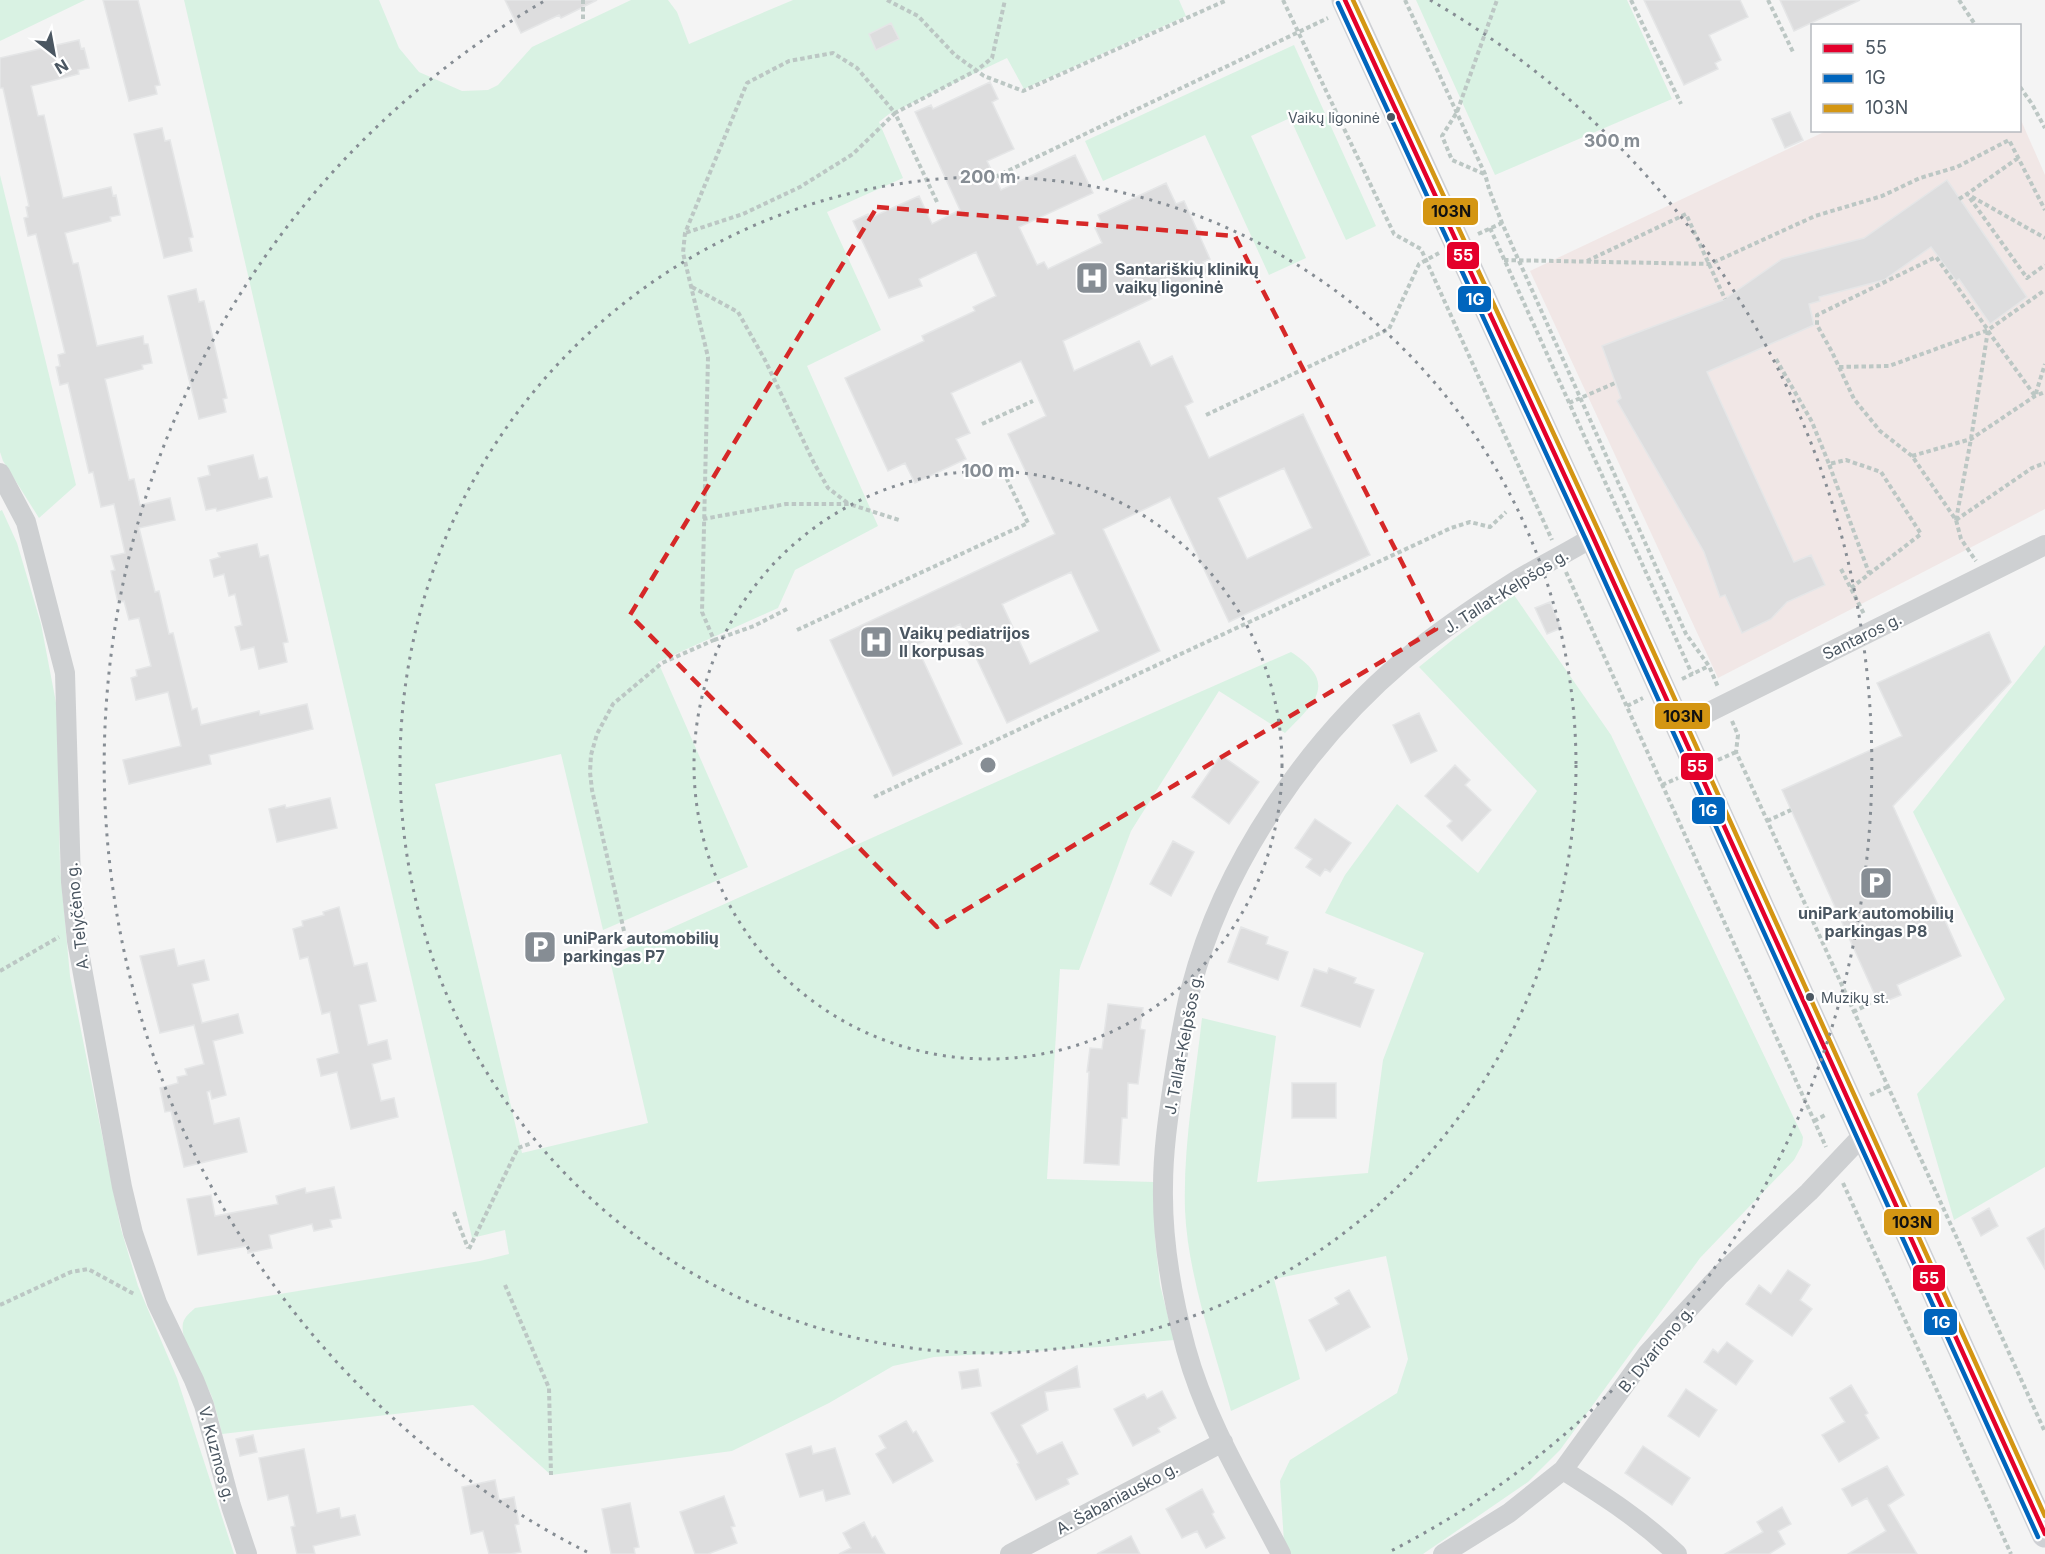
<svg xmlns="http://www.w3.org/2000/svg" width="2045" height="1554" font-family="Inter,sans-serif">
<rect width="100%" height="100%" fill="#f4f4f4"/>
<!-- medical -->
<path fill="#f1e7e6" d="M2020 118 2045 175V509L1718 678 1530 271 1826 131 2020 130Z"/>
<!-- green -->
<path fill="#d9f2e3" d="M0 0H85L0 41Z
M184 0H379L399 48 419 72 462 91 488 90 498 85 532 47 631 0H668L677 12 689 44 793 0H1179L1186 16 1024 89 1007 58 889 114 879 122 903 178 827 212 881 330 807 366 878 526 795 570 778 608 658 662 748 867 603 930 561 754 435 784 522 1153 648 1123 609 956 1014 774 1291 652C1339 683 1315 703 1285 733L1219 691 1131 831 1079 970 1060 969 1047 1179 1154 1182 1155 1239 1160 1285 1174 1340 1100 1347 934 1357 893 1366 829 1403 732 1451 551 1475 473 1405 222 1434C219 1422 216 1409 212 1397 205 1378 179 1343 183 1323 185 1316 190 1313 195 1308L480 1261 509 1254 505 1230 472 1238Z
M1416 0H1627L1672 99 1495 175Z
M1294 45 1376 226 1346 240 1290 118 1251 136 1306 258 1269 275 1205 135 1103 181 1085 141Z
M0 175 76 485 39 518 3 461 0 452Z
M2 510 17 543 41 624 57 708 60 867 70 976 121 1229 138 1286 177 1378 234 1554H0V511Z
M1514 595 1611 735 1803 1137 1802 1145 1794 1160 1700 1258 1560 1450 1528 1482 1423 1554H1291L1284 1542 1280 1481 1290 1460 1397 1393 1408 1359 1386 1256 1274 1279 1300 1379 1231 1411C1214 1347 1188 1277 1185 1210 1183 1146 1195 1081 1202 1018L1276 1036 1257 1182 1368 1173 1383 1060 1424 953 1325 913 1345 875 1397 804 1478 873 1537 791 1419 667 1456 637Z
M2045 645V1167L1954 1220 1917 1094 2005 999 1913 812Z"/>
<!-- building -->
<path fill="#ddddde" stroke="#e5e6e7" stroke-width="1.5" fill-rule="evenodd" d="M103 0H138L160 85 155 86 157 94 129 101Z
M505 0H597L561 18 559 15 521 33Z
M1644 0H1740L1748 17 1709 35 1721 60 1715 63 1718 69 1684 85Z
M1780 0H1860L1794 31Z
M891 23 899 39 876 50 869 34Z
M79 40 81 49 84 48 89 68 78 70 79 74 31 86 38 116 44 115 63 198 111 187 113 196 116 195 120 215 110 217 111 221 65 233 73 264 78 263 97 346 143 336 144 344H148L152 363 142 365 143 369 105 379 129 480 134 479 140 505 170 498 175 520 139 528 155 592 159 591 169 634 173 633 192 710 197 708 201 725 259 711 260 715 307 704 313 729 209 755 211 764 129 784 123 760 181 746 168 692 136 700 131 678 137 676 136 670 151 666 139 618 129 620 124 601 118 603 111 571 115 570 111 556 125 553 114 504 101 507 93 472 89 473 68 383 60 385 56 367 60 366 58 355 65 353 36 234 28 236 24 218 28 217 26 207 29 206 3 88H0V58Z
M990 82 998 99 992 102 1014 149 987 161 1001 190 1075 155 1093 193 1019 227 1037 265 1044 262 1048 269 1102 243 1095 228 1102 225 1098 215 1166 183 1176 204 1184 201 1210 259 1203 262 1208 272 1063 341 1074 371 1139 341 1151 366 1172 356 1193 402 1185 406 1209 458 1303 414 1370 555 1229 622 1170 497 1103 529 1160 651 1007 723 960 624 916 645 962 744 893 776 830 640 1055 534 1008 434 1046 416 1021 361 951 393 970 433 956 439 966 459 915 483 905 463 888 471 845 378 924 341 922 336 975 311 973 307 996 296 976 252 919 279 922 286 889 298 853 221 868 214 870 218 919 196 932 224 960 210 915 112 931 105 933 109ZM1284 468 1312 528 1247 559 1218 498ZM1071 572 1099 631 1030 664 1002 604Z
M1790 112 1803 140 1785 148 1772 119Z
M162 128 165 141 170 140 193 237 189 238 192 251 164 258 134 134Z
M1947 180 2027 297 1990 324 1959 279 1956 281 1931 247 1884 280 1819 297 1820 301 1809 304 1814 325 1707 372 1794 562 1811 555 1825 585 1787 602 1771 619 1742 633 1725 595 1720 597 1704 552 1617 401 1621 398 1602 346 1723 300 1782 259 1864 238Z
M196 289 199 302 204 301 227 398 223 399 226 412 199 419 168 296Z
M253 455 259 479 267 477 272 497 217 511 216 508 206 510 198 478 210 475 208 466Z
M257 544 260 557 268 555 288 642 283 643 287 662 259 669 254 647 241 650 235 627 242 625 235 594 229 596 224 574 214 577 210 560 220 557 218 553Z
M1550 602 1561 628 1547 634 1535 608Z
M1989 632 2011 682 1893 806 1961 956 1897 985 1901 995 1879 1004 1782 790 1902 736 1877 683Z
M1419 713 1437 751 1411 763 1393 725Z
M1221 755 1259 782 1229 824 1192 797Z
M1455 765 1470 780 1465 785 1491 810 1462 841 1447 826 1452 821 1425 796Z
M330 798 337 828 277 842 269 809 285 805 286 808Z
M1315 819 1351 843 1330 872 1325 869 1320 876 1306 867 1312 859 1295 848Z
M1173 841 1194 852 1171 896 1150 884Z
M339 907 354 966 367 963 376 1001 359 1005 368 1045 387 1040 391 1059 372 1064 381 1101 394 1098 398 1117 351 1129 337 1072 321 1076 317 1059 339 1053 330 1012 322 1014 308 957 300 959 293 929 303 926 302 921 324 915 323 912Z
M1241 927 1268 937 1266 944 1288 952 1278 980 1228 962Z
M174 949 178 966 204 960 209 980 192 984 202 1023 238 1014 243 1033 213 1041 226 1095 212 1099 210 1091 207 1092 214 1124 239 1118 247 1152 184 1167 171 1111 165 1112 160 1088 178 1083 177 1077 187 1075 185 1069 204 1064 194 1025 160 1033 140 956Z
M1329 968 1356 978 1354 983 1374 990 1360 1027 1301 1006 1314 969 1327 973Z
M1108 1004 1143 1008 1140 1029 1145 1030 1138 1084 1128 1083 1127 1118H1122L1119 1165 1084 1163 1089 1072H1087L1090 1048 1102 1049Z
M1292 1083H1336V1118H1292Z
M334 1187 341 1218 330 1220 332 1227 314 1231 312 1224 269 1235 272 1248 248 1253 247 1246 198 1255 187 1199 211 1195 215 1216 278 1204 276 1196 305 1188 306 1193Z
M1989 1208 1998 1226 1981 1236 1972 1218Z
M2045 1228V1269L2027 1238Z
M1788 1270 1810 1285 1800 1300 1812 1309 1792 1336 1746 1304 1759 1285 1771 1294Z
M1349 1290 1370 1327 1326 1351 1309 1320 1339 1304 1335 1298Z
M1727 1342 1753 1361 1736 1385 1704 1362 1713 1349 1718 1353Z
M1077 1366 1080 1387 1045 1392 1048 1410 1021 1425 1037 1454 1062 1442 1078 1474 1067 1479 1069 1484 1036 1500 1017 1464 1019 1463 991 1413Z
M978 1369 981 1386 962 1389 959 1372Z
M1851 1385 1868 1413 1865 1415 1879 1438 1839 1462 1822 1435 1845 1422 1830 1398Z
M1686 1389 1717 1410 1699 1437 1668 1416Z
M1162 1391 1176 1418 1158 1428 1160 1432 1133 1446 1114 1409 1144 1394 1147 1399Z
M906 1421 913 1433 916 1431 933 1461 893 1483 876 1454 886 1448 879 1436Z
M253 1435 257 1452 240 1456 236 1439Z
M811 1446 813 1454 835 1448 850 1494 826 1501 823 1490 800 1497 786 1454Z
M1643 1446 1690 1478 1672 1505 1625 1473Z
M304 1449 317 1513 339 1508 341 1518 355 1515 360 1535 313 1546 315 1554H297L291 1527 295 1526 288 1495 268 1500 259 1458Z
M1887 1466 1904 1495 1888 1505 1917 1554H1848L1886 1531 1867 1498 1852 1506 1842 1489Z
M495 1480 499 1500 514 1497 519 1524 515 1525 521 1552 510 1554H489L483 1531 471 1534 462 1487Z
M1202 1489 1214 1512 1212 1514 1225 1538 1206 1548 1197 1531 1182 1538 1166 1509Z
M724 1496 735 1526 731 1527 737 1543 708 1554H695L680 1512Z
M630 1503 639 1547 634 1548 635 1554H611L602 1509Z
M1782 1507 1791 1524 1778 1531 1785 1544 1769 1554H1725L1763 1532 1757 1522Z
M864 1522 872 1538 875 1536 885 1554H839L851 1548 843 1533Z
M1131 1536 1140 1554H1097Z"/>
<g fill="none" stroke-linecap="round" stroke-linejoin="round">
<!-- path -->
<path stroke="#bcc7c4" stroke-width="4" stroke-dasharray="4.5 3" stroke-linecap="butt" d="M887 0 918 16 955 55 984 76 1023 91 1227 0
M1283 0 1394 234 1421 249 1552 540
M1405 0 1485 174 1489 189 1502 223 1686 634 1709 666 1718 687
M1631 0 1681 104
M1768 0 1793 52
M1959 0 1976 26
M583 19V0
M2020 87 2032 104 2045 128
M2018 158 1967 194 2027 278 2045 265
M1484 174 1452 160 1442 136 1457 112 1497 0
M995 177 1328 18
M1959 199 1967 194 2045 238
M937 202 895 113 977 70 992 58 1005 0
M1490 228 1692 674
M1478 234 1502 223
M1504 260 1710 264 1815 216 1882 196 1920 178 1957 167 2009 140 2045 210
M1587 261 1686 214 1725 299
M692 287 738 312 765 360 814 463 828 488 849 504
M1988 331 2035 396 2045 364
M1776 359 1812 422 1829 464
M1839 367 1889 366 1988 330 1936 257 1817 315V325L1832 352 1854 399 1880 431 1912 456 1956 520 1961 539 1976 561
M1569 403 1615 383
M1206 415 1389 329 1419 264 1439 253
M982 424 1033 401
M1912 456 1971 439 2035 396 2045 392
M703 519 786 504H849L899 520
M1956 520 1971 439 1988 330 2045 290
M1956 520 2032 468 2045 463
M1841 569 1864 614
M1566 572 1826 1147
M1851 588 1921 534 1881 472 1846 460 1829 464 1869 573
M797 630 1028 523 1003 471
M714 640 754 626 787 609
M1682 679 1709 666
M1627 706 1643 698
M1732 721 1738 735 1736 752 2045 1432
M1718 760 1736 752
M1662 785 1678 778
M874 797 1451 528 1470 522 1490 527 1506 512
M1767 821 1791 810
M624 931 592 790 590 772 591 755 597 734 613 704 662 663 714 640 702 612 708 357 683 253 685 233 747 83 789 61 833 53 857 68 895 113 853 154 800 187 743 214 685 233
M0 971 59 937
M1853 1012 1877 1000
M1870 1095 1887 1087
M1814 1121 1827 1114
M1843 1183 2011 1554
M454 1212 468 1248
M469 1249 518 1148 532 1143
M505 1285 549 1388 551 1475
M0 1305 71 1272 88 1269 134 1294"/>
<!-- minor -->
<path stroke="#ced0d2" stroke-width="20" d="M0 473 26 522 65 673 71 882 77 941 122 1187 133 1233 157 1303 194 1380 204 1405 231 1506 247 1554
M1679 727 2045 545
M1563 1470C1604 1496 1642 1520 1677 1554
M1010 1554 1223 1442
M1281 1554C1247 1488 1206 1422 1186 1349 1172 1297 1162 1241 1163 1187 1163 1152 1168 1118 1173 1084 1178 1052 1183 1019 1191 988 1223 864 1307 742 1404 660 1439 631 1476 606 1514 582 1540 566 1567 553 1593 537
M1443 1554 1509 1513 1563 1470 1647 1354 1719 1276 1809 1192 1863 1135"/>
<!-- secondary -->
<path stroke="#ced0d4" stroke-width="27" d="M1345 0 1593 537 2045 1534"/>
<!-- bus-1 casing -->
<g stroke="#fff" stroke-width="9">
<path id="bus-1" d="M1345 0 1593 537 2045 1534"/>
</g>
<!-- bus-2 casing -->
<g stroke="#fff" stroke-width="9">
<path id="bus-2" d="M1338 3 1586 540 2038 1537"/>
</g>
<!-- bus-3 casing -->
<g stroke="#fff" stroke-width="9">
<path id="bus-3" d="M1353 0 1600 534 2045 1516"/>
</g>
<!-- bus-1 -->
<use href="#bus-1" stroke="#e4002b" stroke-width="4.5"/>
<!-- bus-2 -->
<use href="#bus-2" stroke="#0065bd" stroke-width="4.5"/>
<!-- bus-3 -->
<use href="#bus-3" stroke="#d49613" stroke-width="4.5"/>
</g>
<!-- marked area -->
<path fill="none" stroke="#d62828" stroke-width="4.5" stroke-dasharray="12 8" stroke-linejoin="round" d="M877 207 1235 236 1436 629 937 927 630 615Z"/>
<!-- distance rings -->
<g fill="none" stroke="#868d94" stroke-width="3" stroke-dasharray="3 6">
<circle cx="988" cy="765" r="294"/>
<circle cx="988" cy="765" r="588"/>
<path d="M587 1552A883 883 0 0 1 546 0M1430 0A883 883 0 0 1 1389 1552"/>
</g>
<!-- icons -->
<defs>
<g id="hospital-square" transform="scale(1.725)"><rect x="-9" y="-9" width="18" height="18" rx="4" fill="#868d94" stroke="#fff"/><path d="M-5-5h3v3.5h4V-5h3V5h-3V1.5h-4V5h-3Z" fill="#fff"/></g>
<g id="parking-square" transform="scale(1.725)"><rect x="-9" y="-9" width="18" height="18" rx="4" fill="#868d94" stroke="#fff"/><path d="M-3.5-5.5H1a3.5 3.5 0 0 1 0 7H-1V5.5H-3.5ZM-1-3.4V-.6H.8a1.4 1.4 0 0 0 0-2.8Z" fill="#fff"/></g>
</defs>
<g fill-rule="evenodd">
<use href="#hospital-square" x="1092" y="278"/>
<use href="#hospital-square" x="876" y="642"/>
<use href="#parking-square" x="1876" y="883"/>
<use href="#parking-square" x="540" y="947"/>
</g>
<!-- markers -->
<g fill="#4a5661" stroke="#fff" stroke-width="2">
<circle cx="1391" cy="117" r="5"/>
<circle cx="1810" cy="997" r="5"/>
</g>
<g text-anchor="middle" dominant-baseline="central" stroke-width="4.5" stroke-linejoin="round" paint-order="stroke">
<!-- bus labels -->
<g font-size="14" fill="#4a5661" stroke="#fff" text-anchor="end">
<text x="1380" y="117">Vaikų ligoninė</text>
<text x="1821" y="997" text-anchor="start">Muzikų st.</text>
</g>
<!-- poi labels -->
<g font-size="16" font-weight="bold" fill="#4a5661" stroke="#fff" text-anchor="start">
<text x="1115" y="269">Santariškių klinikų<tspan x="1115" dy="18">vaikų ligoninė</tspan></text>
<text x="899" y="633">Vaikų pediatrijos<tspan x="899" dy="18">II korpusas</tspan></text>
<text x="1876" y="913" text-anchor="middle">uniPark automobilių<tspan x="1876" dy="18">parkingas P8</tspan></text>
<text x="563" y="938">uniPark automobilių<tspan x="563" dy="18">parkingas P7</tspan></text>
</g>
<!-- street labels -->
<g font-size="16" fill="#4a5661" stroke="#fff">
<text transform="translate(1506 591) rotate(-32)">J. Tallat-Kelpšos g.</text>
<text transform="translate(1862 636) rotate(-26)">Santaros g.</text>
<text transform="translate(77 916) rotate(-96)">A. Telyčėno g.</text>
<text transform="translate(1183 1044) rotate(-79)">J. Tallat-Kelpšos g.</text>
<text transform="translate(1656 1349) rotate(-50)">B. Dvariono g.</text>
<text transform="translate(217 1454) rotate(75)">V. Kuzmos g.</text>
<text transform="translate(1117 1498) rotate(-28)">A. Šabaniausko g.</text>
</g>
</g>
<circle cx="988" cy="765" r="9" fill="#868d94" stroke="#fff" stroke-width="3"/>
<g font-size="18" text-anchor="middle" font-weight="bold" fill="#868d94" stroke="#fff" stroke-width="4.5" stroke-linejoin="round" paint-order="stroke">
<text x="1612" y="147">300 m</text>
<text x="988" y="183">200 m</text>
<text x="988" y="477">100 m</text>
</g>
<g stroke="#fff" stroke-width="2">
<rect x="1422" y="197" width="57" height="29" rx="6" fill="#d49613"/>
<rect x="1446" y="241" width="34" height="29" rx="6" fill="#e4002b"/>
<rect x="1457" y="285" width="35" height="28" rx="6" fill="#0065bd"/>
<rect x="1654" y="702" width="57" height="28" rx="6" fill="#d49613"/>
<rect x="1680" y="752" width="34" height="29" rx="6" fill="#e4002b"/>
<rect x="1691" y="796" width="35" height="29" rx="6" fill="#0065bd"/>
<rect x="1883" y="1208" width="57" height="28" rx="6" fill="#d49613"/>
<rect x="1912" y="1264" width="34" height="28" rx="6" fill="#e4002b"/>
<rect x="1923" y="1308" width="35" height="28" rx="6" fill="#0065bd"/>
</g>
<g font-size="16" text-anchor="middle" font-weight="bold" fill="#fff">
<text x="1463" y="261">55</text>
<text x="1475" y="305">1G</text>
<text x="1697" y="772">55</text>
<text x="1708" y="816">1G</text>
<text x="1929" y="1284">55</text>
<text x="1941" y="1328">1G</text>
</g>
<g font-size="16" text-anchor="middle" font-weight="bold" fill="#111">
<text x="1451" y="217">103N</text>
<text x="1683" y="722">103N</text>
<text x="1912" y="1228">103N</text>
</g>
<!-- legend -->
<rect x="1811" y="24" width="210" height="108" fill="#ffffff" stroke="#b7bbc0" stroke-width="1.5"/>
<rect x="1823" y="44" width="30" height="9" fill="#e4002b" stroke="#b7bbc0" stroke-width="1.5"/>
<text x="1865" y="54" font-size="18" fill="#4a5661">55</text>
<rect x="1823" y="74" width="30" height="9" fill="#0065bd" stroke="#b7bbc0" stroke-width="1.5"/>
<text x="1865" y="84" font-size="18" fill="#4a5661">1G</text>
<rect x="1823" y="104" width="30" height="9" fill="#d49613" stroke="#b7bbc0" stroke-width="1.5"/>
<text x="1865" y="114" font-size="18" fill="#4a5661">103N</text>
<!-- north arrow -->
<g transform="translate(54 54) rotate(149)" stroke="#ffffff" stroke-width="4.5" paint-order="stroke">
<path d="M0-4.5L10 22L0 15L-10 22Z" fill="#4a5661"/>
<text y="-9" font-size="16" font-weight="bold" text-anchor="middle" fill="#4a5661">N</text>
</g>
</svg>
